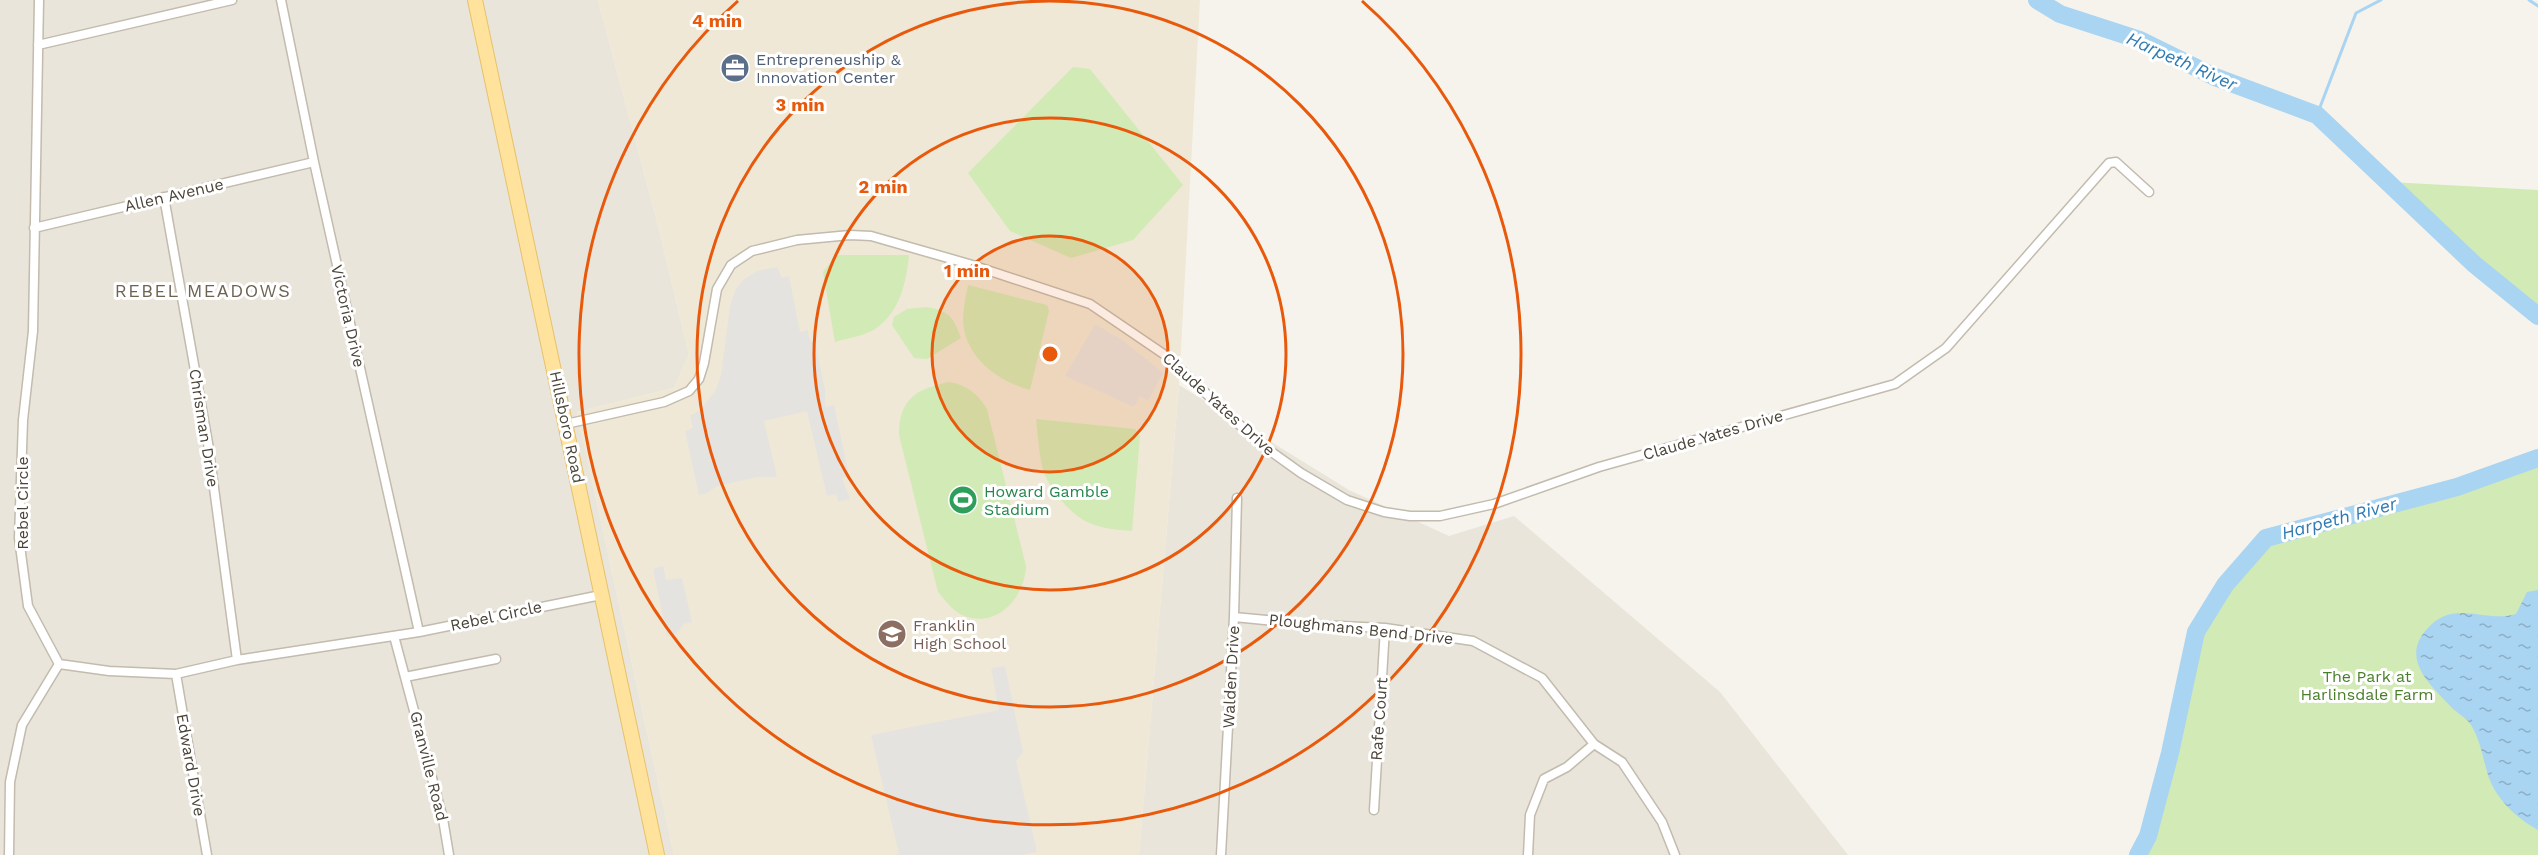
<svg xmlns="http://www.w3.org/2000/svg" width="2538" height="855" font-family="'Work Sans',sans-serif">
<defs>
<pattern id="water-ripples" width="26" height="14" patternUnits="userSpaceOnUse" patternTransform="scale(1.5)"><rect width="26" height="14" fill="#a9d4f2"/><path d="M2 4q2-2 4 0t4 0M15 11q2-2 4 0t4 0" fill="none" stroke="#8caec5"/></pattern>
</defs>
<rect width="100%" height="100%" fill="#f6f3ec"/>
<!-- residential -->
<path fill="#eae5da" d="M0 0H598L659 229 689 355 674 388 577 412 674 855H0Z
M1179 385 1349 490 1449 536 1514 516 1720 692 1848 855H1139Z"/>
<!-- education -->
<path fill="#efe8d6" d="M598 0H1200L1179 385 1139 855H674L577 412 674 388 689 355 659 229Z"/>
<!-- green -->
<path fill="#d2eab5" d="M1073 67 1090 69 1183 185 1133 240 1071 258 1010 231 968 173Z
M2390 182 2538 190V316L2474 264Z
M836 255H909C906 283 900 312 875 329 864 336 847 338 835 342L823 272Z
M968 285 1047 305 1049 311 1030 390C997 381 963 356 963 318 963 307 966 296 968 285Z
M927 307C950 312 953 316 961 338L927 359 914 358 892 325 894 317 907 309Z
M949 382C967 385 977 393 987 409L1026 566C1025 597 997 630 962 615 952 610 945 600 938 592L899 435C899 399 916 389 949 382Z
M1036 419 1135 429 1140 436 1132 531C1117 530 1100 528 1087 522 1070 514 1048 487 1043 470 1039 454 1038 436 1036 419Z
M2538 458V855H2138L2148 836 2170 753 2196 632 2225 585 2266 538 2457 487Z"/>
<!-- parking -->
<path fill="#e5e3e0" d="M777 267 782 278 789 276 800 332 808 330 809 338 816 348 825 390V407L834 405 849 476 842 478 850 499 838 502 836 494 827 496 807 411 764 421 777 477H757L717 486 707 493 699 495 685 431 693 428 690 416 700 410 716 390 721 375 730 306 736 289 743 280 757 271Z
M1095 324 1124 341 1163 373 1148 401 1140 396 1134 407 1065 376Z
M663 566 666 580 682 578 692 622 684 624 676 634 667 636 653 569Z
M1005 666 1023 752 1016 761 1037 852 1022 855H896L899 854 871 735 999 710 991 668Z"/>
<!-- water -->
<path fill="url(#water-ripples)" d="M2538 590V830C2518 819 2497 800 2489 778 2483 760 2481 741 2471 725 2467 718 2457 713 2451 707 2432 686 2400 660 2426 630 2454 597 2484 624 2516 614L2527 592Z"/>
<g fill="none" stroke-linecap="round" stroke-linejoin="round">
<!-- stream -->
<path stroke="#a9d4f2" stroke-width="3" d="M2529 0 2538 6
M2317 115 2356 13 2381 0"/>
<!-- river -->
<path stroke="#a9d4f2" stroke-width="18" d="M2037 0 2060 14 2140 40 2215 77 2317 115 2474 264 2538 316
M2138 855 2148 836 2170 753 2196 632 2225 585 2266 538 2457 487 2538 458"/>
<!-- street casing -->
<g stroke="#c2bbae" stroke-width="11">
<path id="street" d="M39 0 33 331 23 420 19 538 28 606 59 664 109 671 176 674 237 660 419 632 601 595
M281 0 314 162 419 632
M38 45 232 0
M164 197 208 443 237 660
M34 228 314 162
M566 424 664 402 689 391 699 379 704 363 717 289 731 265 752 251 797 240 850 235 871 236 969 264 1090 304 1165 355 1259 443 1301 473 1347 500 1384 512 1410 516H1440L1494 504 1599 467 1895 384 1946 348 2109 163 2116 162 2149 192
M1234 617 1318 625 1385 628 1473 641 1542 678 1594 744 1622 762 1662 822 1675 855
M394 636 443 819 449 855
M176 674 207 855
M405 677 496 659
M1374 810 1385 628
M9 855 10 782 22 725 59 664
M1221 855 1234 617 1237 498
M1528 855 1530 815 1544 779 1567 767 1594 744"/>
</g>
<!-- primary casing -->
<g stroke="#e6c16a" stroke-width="16">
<path id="primary" d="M475 0 657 855"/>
</g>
<!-- street -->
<use href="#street" stroke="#fff" stroke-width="8"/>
<!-- primary -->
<use href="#primary" stroke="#ffe39c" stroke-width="14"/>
</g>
<!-- distance rings -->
<circle cx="1050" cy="354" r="118" fill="#e8590c" fill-opacity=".12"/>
<g fill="none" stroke="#e8590c" stroke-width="3">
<circle cx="1050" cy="354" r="118"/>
<circle cx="1050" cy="354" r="236"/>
<circle cx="1050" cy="354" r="353"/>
<path d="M1362 1A471 471 0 1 1 738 1"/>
</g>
<!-- icons -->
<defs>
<g id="office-disc" transform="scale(1.5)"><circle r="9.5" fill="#5c6f8a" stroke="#fff"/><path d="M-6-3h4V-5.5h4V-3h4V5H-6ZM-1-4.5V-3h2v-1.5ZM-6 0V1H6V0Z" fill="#fff"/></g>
<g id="stadium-disc" transform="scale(1.5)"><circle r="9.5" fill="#2e9e5b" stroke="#fff"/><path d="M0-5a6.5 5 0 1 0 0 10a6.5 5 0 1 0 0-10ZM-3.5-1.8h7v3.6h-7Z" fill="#fff"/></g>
<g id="school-disc" transform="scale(1.5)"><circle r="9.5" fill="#8d6e63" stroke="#fff"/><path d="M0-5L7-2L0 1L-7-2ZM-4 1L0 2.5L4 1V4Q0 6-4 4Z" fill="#fff"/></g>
</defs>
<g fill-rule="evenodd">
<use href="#office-disc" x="735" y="68"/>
<use href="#stadium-disc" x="963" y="500"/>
<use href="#school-disc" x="892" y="634"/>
</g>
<g text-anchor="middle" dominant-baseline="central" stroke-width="6" stroke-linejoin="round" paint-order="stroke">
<!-- service labels -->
<g font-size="16" fill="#4e5e75" stroke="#fff" text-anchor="start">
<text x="756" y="59">Entrepreneuship &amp;<tspan x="756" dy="18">Innovation Center</tspan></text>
</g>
<!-- street labels -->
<g font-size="16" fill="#4b4439" stroke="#fff">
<text transform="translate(174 195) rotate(-13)">Allen Avenue</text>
<text transform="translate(348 316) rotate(77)">Victoria Drive</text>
<text transform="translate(1219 404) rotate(42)">Claude Yates Drive</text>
<text transform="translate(567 427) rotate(78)">Hillsboro Road</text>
<text transform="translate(204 428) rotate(81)">Chrisman Drive</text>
<text transform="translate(1713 435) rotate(-16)">Claude Yates Drive</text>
<text transform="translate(22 503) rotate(-90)">Rebel Circle</text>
<text transform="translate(496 616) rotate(-12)">Rebel Circle</text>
<text transform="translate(1361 629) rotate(6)">Ploughmans Bend Drive</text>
<text transform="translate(1231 677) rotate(-87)">Walden Drive</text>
<text transform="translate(1379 719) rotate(-86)">Rafe Court</text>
<text transform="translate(191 765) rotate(80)">Edward Drive</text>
<text transform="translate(429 766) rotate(76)">Granville Road</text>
</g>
<!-- leisure labels -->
<g font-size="16" fill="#27864d" stroke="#fff" text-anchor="start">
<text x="984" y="491">Howard Gamble<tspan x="984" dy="18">Stadium</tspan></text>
</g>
<!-- education labels -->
<g font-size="16" fill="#785e54" stroke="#fff" text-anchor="start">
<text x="913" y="625">Franklin<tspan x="913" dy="18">High School</tspan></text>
</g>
<!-- park labels -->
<g font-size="16" fill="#4a7f2a" stroke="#fff">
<text x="2367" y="676">The Park at<tspan x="2367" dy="18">Harlinsdale Farm</tspan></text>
</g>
<!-- water labels -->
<g font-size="18" font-style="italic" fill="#2e7ab2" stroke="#fff">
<text transform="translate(2182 61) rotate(24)">Harpeth River</text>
<text transform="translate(2339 518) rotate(-15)">Harpeth River</text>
</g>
<!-- neighbourhood labels -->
<g font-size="18" letter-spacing="1.5" fill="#6e6250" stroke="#fff">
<text x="203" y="290">REBEL MEADOWS</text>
</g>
</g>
<circle cx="1050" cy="354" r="9" fill="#e8590c" stroke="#fff" stroke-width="3"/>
<g font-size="18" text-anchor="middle" font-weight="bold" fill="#e8590c" stroke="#fff" stroke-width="6" stroke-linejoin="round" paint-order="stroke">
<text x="717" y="27">4 min</text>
<text x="800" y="111">3 min</text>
<text x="883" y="193">2 min</text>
<text x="967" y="277">1 min</text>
</g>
</svg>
